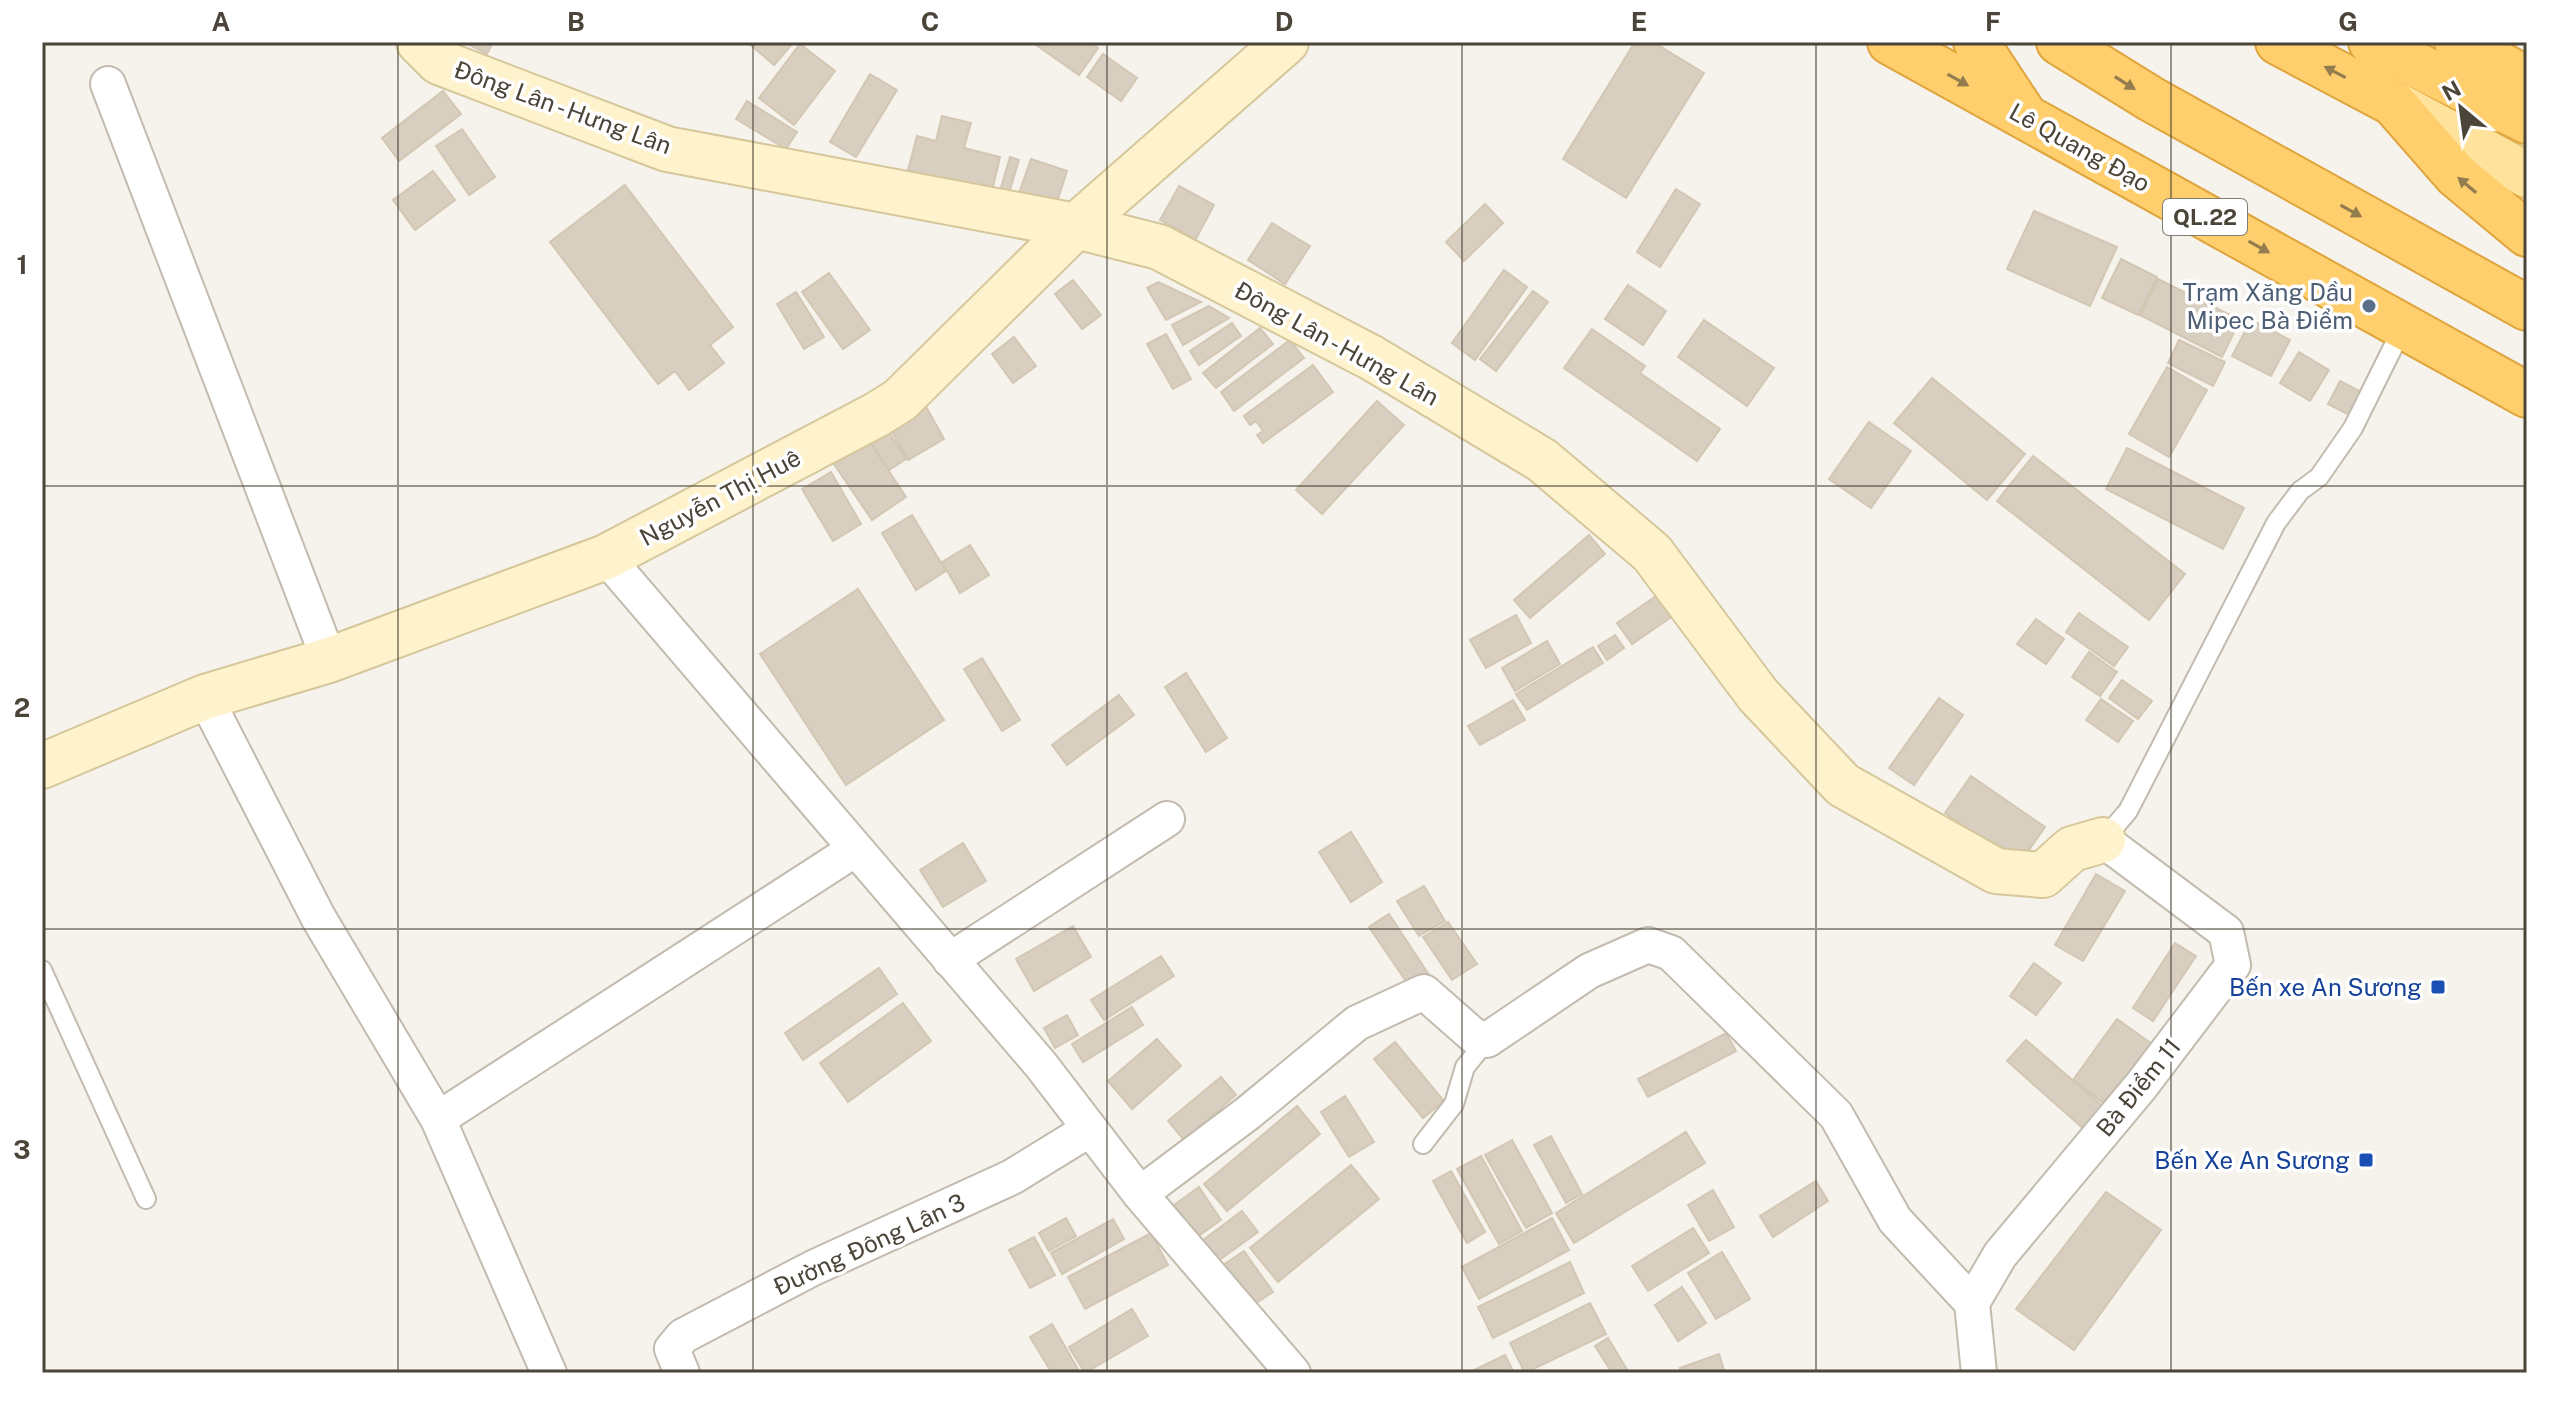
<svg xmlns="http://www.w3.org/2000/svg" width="2569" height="1415" font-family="'Public Sans',sans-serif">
<rect width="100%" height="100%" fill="#f6f3ec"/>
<!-- building -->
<path fill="#d8cfc1" stroke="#d3c7b4" stroke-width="2" d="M464 42H493L487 54Z
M747 42H794L774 65Z
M1032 42H1090L1098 48 1079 75Z
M1635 42H1653L1704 73 1626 198 1563 159Z
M800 44 835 71 794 125 759 98Z
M1103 54 1137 78 1121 101 1087 77Z
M870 74 897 90 856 157 830 142Z
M443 91 461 114 399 161 382 138Z
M747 101 797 132 786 149 736 119Z
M942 116 971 123 964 148 1000 157 992 191 908 170 917 136 936 141Z
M462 129 495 177 469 195 436 146Z
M1010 157 1019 160 1008 196 999 194Z
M1031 159 1067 171 1055 208 1018 196Z
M433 171 455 200 415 230 393 200Z
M625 185 733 327 710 345 724 363 689 390 675 371 658 384 550 242Z
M1179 186 1214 205 1196 239 1160 220Z
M1676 189 1700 204 1660 267 1637 252Z
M1485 204 1503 223 1464 261 1446 242Z
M2034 211 2117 247 2090 306 2007 269Z
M1272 223 1310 246 1285 284 1248 260Z
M2121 259 2157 277 2138 315 2102 298Z
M1504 270 1527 287 1475 360 1452 343Z
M829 273 870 330 843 349 802 292Z
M2158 279 2240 320 2222 357 2140 315Z
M1073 280 1101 315 1082 329 1055 294Z
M1158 282 1201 302 1166 320 1147 288Z
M1628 285 1666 311 1643 345 1605 319Z
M1533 291 1548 302 1496 371 1480 359Z
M796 292 824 337 804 349 777 304Z
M1209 306 1229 318 1183 345 1172 325Z
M1704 320 1774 368 1747 406 1678 357Z
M2251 320 2290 340 2271 376 2232 356Z
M1232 323 1241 336 1199 365 1190 351Z
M1260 328 1273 344 1216 388 1203 373Z
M1592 329 1645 366 1640 373 1720 429 1697 461 1564 368Z
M1166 334 1191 379 1173 389 1147 344Z
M1014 337 1036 366 1013 383 992 354Z
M1290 340 1304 358 1234 411 1221 392Z
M2179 340 2225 362 2213 386 2168 363Z
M2299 352 2329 370 2310 401 2280 383Z
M1313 365 1333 392 1263 443 1257 435 1263 431 1256 421 1250 425 1244 416Z
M2167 367 2207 390 2169 457 2129 434Z
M1932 378 2025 454 1987 500 1894 423Z
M2340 381 2365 394 2353 417 2328 404Z
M1377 401 1404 425 1322 514 1296 490Z
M925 405 944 439 908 460 889 426Z
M1869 422 1911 451 1871 508 1829 479Z
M889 432 906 459 889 470 871 443Z
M869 441 906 497 872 520 834 464Z
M2127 448 2244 508 2223 549 2106 489Z
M2033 456 2185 574 2149 620 1997 501Z
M831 472 861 524 833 541 802 489Z
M912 515 946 571 916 590 882 533Z
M1589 535 1605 554 1530 618 1514 600Z
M970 545 989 575 960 593 942 562Z
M858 589 944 720 846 785 760 654Z
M1662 592 1677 613 1632 644 1617 623Z
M2079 613 2128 647 2114 666 2066 632Z
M1516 615 1531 643 1486 668 1470 640Z
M2036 619 2064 639 2046 664 2017 644Z
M1615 635 1624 648 1607 660 1598 646Z
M1547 641 1560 664 1515 691 1502 668Z
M1593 647 1603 663 1527 710 1516 694Z
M2089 652 2117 672 2100 696 2072 677Z
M982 658 1020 720 1002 731 964 669Z
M1186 673 1227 738 1206 752 1165 687Z
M2122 680 2152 701 2138 719 2109 698Z
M1119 695 1134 715 1067 765 1052 745Z
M1939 698 1963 715 1914 785 1889 768Z
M2101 699 2133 721 2118 742 2086 720Z
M1513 700 1525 720 1480 745 1468 726Z
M1971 776 2045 827 2019 864 1945 813Z
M1351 832 1382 882 1351 902 1319 852Z
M963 843 986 881 943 907 920 870Z
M2096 874 2125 891 2083 961 2055 945Z
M1424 886 1445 921 1419 936 1397 901Z
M1389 914 1433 981 1414 993 1369 927Z
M1448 922 1477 964 1452 980 1423 937Z
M1073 926 1091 957 1034 991 1016 959Z
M2175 943 2196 956 2153 1021 2133 1008Z
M1161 956 1174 976 1104 1020 1091 1000Z
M2034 963 2061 983 2036 1015 2010 996Z
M879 968 897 994 803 1060 785 1033Z
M903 1003 931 1041 848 1102 820 1063Z
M1132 1007 1143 1025 1083 1062 1072 1044Z
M1067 1015 1078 1035 1055 1048 1044 1028Z
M2117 1019 2159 1049 2114 1111 2073 1080Z
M1726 1033 1736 1051 1648 1097 1638 1079Z
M1157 1039 1181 1066 1132 1109 1108 1081Z
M2026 1040 2114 1116 2094 1138 2007 1061Z
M1395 1042 1444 1101 1423 1118 1374 1059Z
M1221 1077 1236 1095 1184 1140 1168 1121Z
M1345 1096 1374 1142 1349 1157 1321 1112Z
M1297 1106 1320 1134 1227 1211 1204 1184Z
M1686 1132 1705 1163 1574 1243 1556 1213Z
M1551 1136 1582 1194 1566 1203 1534 1145Z
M1512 1140 1552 1213 1526 1228 1485 1155Z
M1481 1156 1522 1231 1499 1244 1457 1169Z
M1351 1165 1379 1199 1278 1282 1250 1248Z
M1451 1171 1485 1232 1467 1243 1433 1181Z
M1816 1181 1828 1201 1773 1237 1760 1216Z
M1199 1187 1221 1220 1197 1237 1174 1205Z
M1713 1190 1734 1227 1709 1241 1688 1205Z
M2106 1192 2161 1230 2074 1350 2016 1309Z
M1242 1211 1258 1232 1218 1261 1202 1241Z
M1066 1218 1076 1236 1049 1251 1039 1233Z
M1552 1218 1569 1250 1479 1299 1462 1267Z
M1113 1219 1124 1239 1062 1274 1051 1253Z
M1693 1228 1709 1253 1648 1291 1632 1266Z
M1151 1233 1168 1265 1085 1309 1068 1277Z
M1034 1237 1055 1275 1030 1288 1009 1250Z
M1244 1251 1273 1292 1252 1306 1223 1265Z
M1722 1252 1750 1299 1716 1319 1688 1273Z
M1570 1262 1584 1293 1493 1338 1478 1307Z
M1682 1287 1706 1323 1678 1341 1655 1305Z
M1590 1303 1606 1334 1525 1373 1510 1343Z
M1132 1309 1148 1336 1085 1373 1069 1347Z
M1052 1324 1079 1371 1075 1373H1052L1030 1337Z
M1608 1338 1629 1373H1612L1595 1346Z
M1719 1354 1725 1373H1681L1680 1368Z
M1505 1355 1514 1373H1468Z"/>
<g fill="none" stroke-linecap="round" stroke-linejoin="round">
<!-- lane casing -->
<g stroke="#c2bbae" stroke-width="22">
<path id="lane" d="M2103 840 2128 811 2276 523 2300 491 2319 477 2353 428 2403 327
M42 970 146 1199
M1423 1144 1454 1104 1465 1067 1487 1040"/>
</g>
<!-- street casing -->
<g stroke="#c2bbae" stroke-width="38">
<path id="street" d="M108 84 329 660
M606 557 1041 1065 1140 1194 1293 1373
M205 697 318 917 438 1119
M950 960 1167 819
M1140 1194 1248 1113 1357 1023 1424 992 1474 1036 1487 1040 1589 971 1648 945 1671 953 1836 1115 1895 1220 1972 1303
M549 1373 438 1119 854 850
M682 1373 672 1349 683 1336 813 1268 1012 1177 1090 1129
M1979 1373 1972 1303 2000 1255 2141 1086 2233 965 2226 932 2103 840"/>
</g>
<!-- secondary casing -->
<g stroke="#d6c79b" stroke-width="48">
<path id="secondary" d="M419 42 439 62 667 149 1076 226 1159 247 1372 358 1542 460 1652 553 1758 695 1843 785 1996 871 2043 875 2072 849 2103 840
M42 766 205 697 329 660 606 557 876 415 900 400 1076 226 1286 42"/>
</g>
<!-- primary casing -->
<g stroke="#e6c16a" stroke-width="48">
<path id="primary" d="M2395 104 2527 175"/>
</g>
<!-- highway casing -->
<g stroke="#e0a43c" stroke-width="48">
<path id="highway" d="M1890 42 2527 395
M1976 42 2021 110
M2059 42 2151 99 2527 308
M2278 42 2393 103 2456 175 2527 234
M2371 42 2527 121
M2457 42 2527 79"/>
</g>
<!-- lane -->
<use href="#lane" stroke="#fff" stroke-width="18"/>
<!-- street -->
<use href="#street" stroke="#fff" stroke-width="34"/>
<!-- secondary -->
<use href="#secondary" stroke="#fff3cd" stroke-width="44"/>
<!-- primary -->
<use href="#primary" stroke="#ffe39c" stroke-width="44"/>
<!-- highway -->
<use href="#highway" stroke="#ffcf6e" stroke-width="44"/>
</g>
<!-- one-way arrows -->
<defs><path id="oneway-solid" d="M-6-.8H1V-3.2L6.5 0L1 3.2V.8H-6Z" transform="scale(2)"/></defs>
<g fill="#937c4e">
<use href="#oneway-solid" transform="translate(2335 72) rotate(-152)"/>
<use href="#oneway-solid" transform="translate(1958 80) rotate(29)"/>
<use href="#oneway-solid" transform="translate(2125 83) rotate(32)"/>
<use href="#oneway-solid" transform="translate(2467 185) rotate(-140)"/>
<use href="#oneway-solid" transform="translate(2351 211) rotate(29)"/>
<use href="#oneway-solid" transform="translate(2259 247) rotate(29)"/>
</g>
<!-- grid -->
<path fill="none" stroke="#4b4439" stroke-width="2" stroke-opacity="0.55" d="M398 42V1373M753 42V1373M1107 42V1373M1462 42V1373M1816 42V1373M2171 42V1373M42 486H2527M42 929H2527"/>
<!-- markers -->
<circle fill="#5c6f8a" stroke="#fff" stroke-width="3" cx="2369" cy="306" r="8"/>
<g fill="#1a4fb4" stroke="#fff" stroke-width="3">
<rect x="2430" y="979" width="16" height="16" rx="4"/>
<rect x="2358" y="1152" width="16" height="16" rx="4"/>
</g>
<g text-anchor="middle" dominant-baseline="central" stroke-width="7" stroke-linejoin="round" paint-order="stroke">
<!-- shield labels -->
<rect fill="#fff" stroke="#817c74" stroke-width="2" x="2163" y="199" width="84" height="36" rx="6"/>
<g font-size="22" font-weight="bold" fill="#4b4439">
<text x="2205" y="217">QL.22</text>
</g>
<!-- street labels -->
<g font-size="24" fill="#4b4439" stroke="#fff">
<text transform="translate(563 107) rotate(20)">Đông Lân - Hưng Lân</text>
<text transform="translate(2080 147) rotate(29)">Lê Quang Đạo</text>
<text transform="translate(1337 343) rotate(29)">Đông Lân - Hưng Lân</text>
<text transform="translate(720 497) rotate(-28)">Nguyễn Thị Huê</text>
<text transform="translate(2138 1087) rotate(-51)">Bà Điểm 11</text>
<text transform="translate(869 1244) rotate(-25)">Đường Đông Lân 3</text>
</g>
<!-- service labels -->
<g font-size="24" fill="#4e5e75" stroke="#fff" text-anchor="end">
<text x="2353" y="292">Trạm Xăng Dầu<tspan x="2353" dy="28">Mipec Bà Điểm</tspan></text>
</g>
<!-- transit labels -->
<g font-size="24" fill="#164399" stroke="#fff" text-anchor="end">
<text x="2422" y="987">Bến xe An Sương</text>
<text x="2350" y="1160">Bến Xe An Sương</text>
</g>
</g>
<!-- border -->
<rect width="2569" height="1415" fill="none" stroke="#ffffff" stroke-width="88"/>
<!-- north arrow -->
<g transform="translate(2461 108) rotate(331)" stroke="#ffffff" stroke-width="6" paint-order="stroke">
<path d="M0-6L14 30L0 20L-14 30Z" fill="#4b4439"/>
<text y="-12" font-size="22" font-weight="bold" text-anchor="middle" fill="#4b4439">N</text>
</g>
<rect x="44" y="44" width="2481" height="1327" fill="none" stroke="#4b4439" stroke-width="3"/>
<g font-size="26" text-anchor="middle" font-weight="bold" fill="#4b4439">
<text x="221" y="31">A</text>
<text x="576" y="31">B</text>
<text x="930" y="31">C</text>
<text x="1284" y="31">D</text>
<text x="1639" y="31">E</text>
<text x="1993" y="31">F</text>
<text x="2348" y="31">G</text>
<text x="22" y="274">1</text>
<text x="22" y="717">2</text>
<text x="22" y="1159">3</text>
</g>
</svg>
